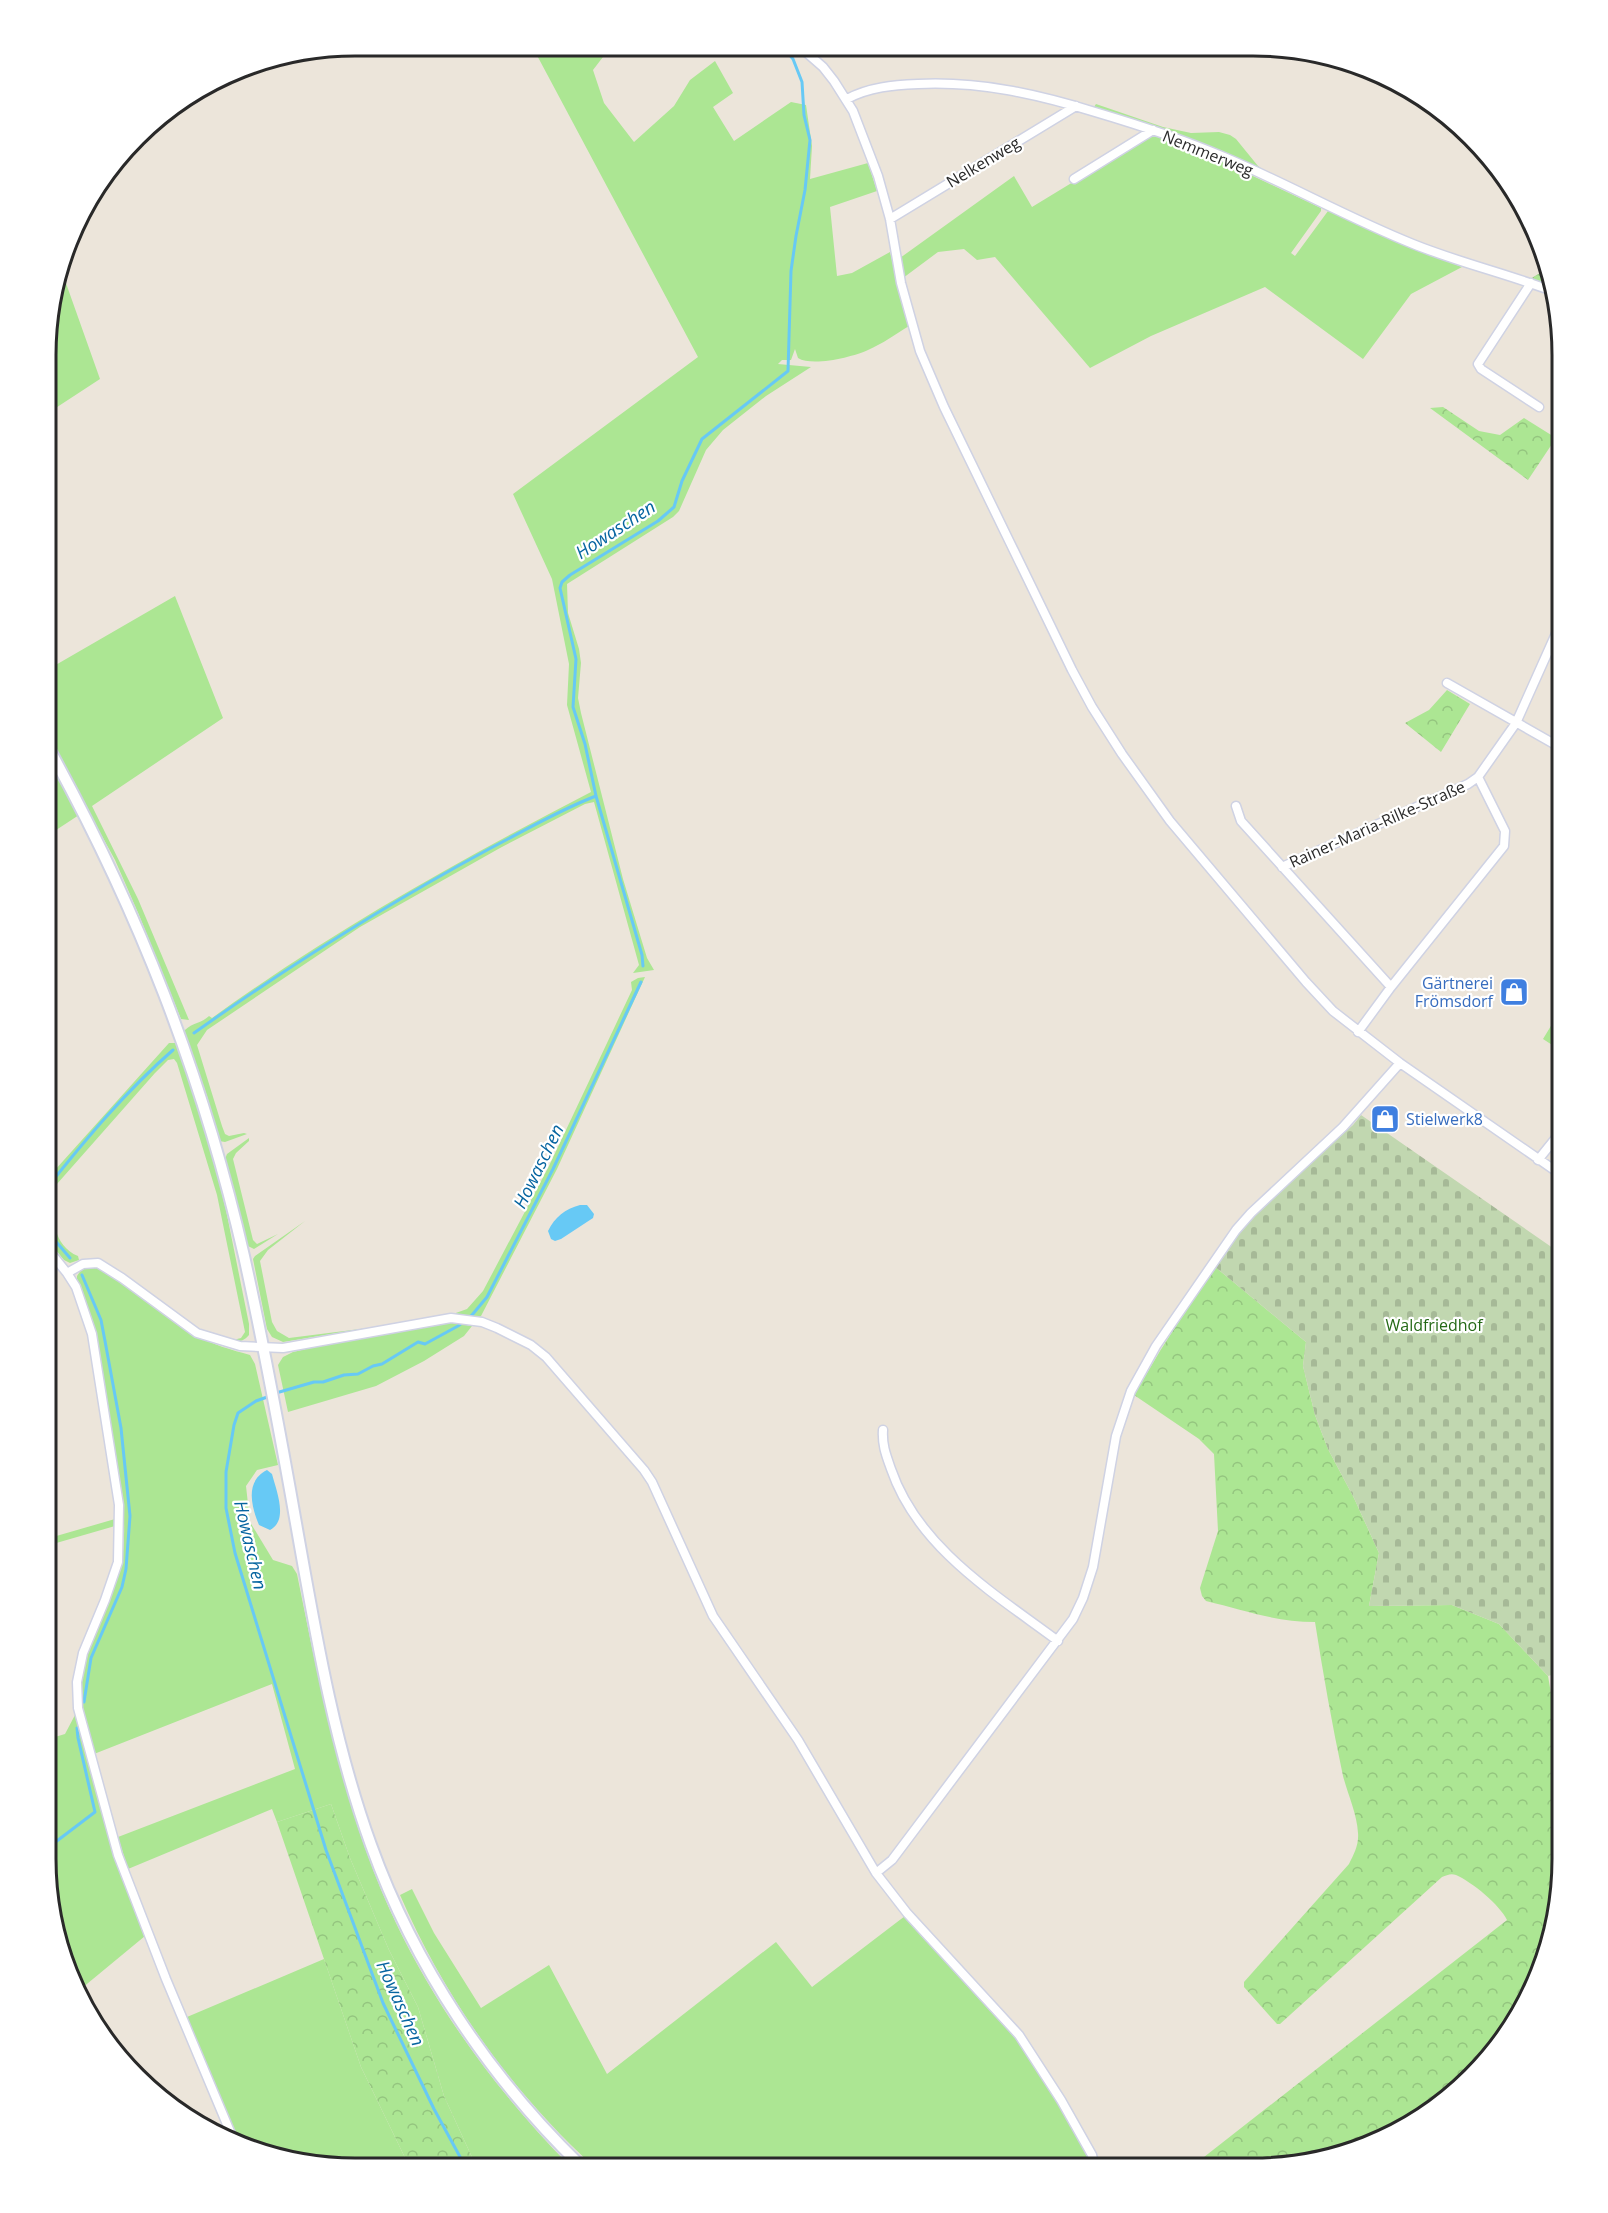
<svg xmlns="http://www.w3.org/2000/svg" width="1608" height="2213" font-family="'Open Sans',sans-serif">
<defs>
<pattern id="forest-crowns" width="20" height="18" patternUnits="userSpaceOnUse" patternTransform="scale(1.5)"><rect width="20" height="18" fill="#ace693"/><path d="M2 6a3 3 0 1 1 6 0M12 15a3 3 0 1 1 6 0" fill="none" stroke="#94c57f"/></pattern>
<pattern id="cemetery-stones" width="16" height="16" patternUnits="userSpaceOnUse" patternTransform="scale(1.5)"><rect width="16" height="16" fill="#c1d7b0"/><path d="M2 7V4a2 2 0 0 1 4 0v3zM10 15v-3a2 2 0 0 1 4 0v3z" fill="#a6b997"/></pattern>
</defs>
<rect width="100%" height="100%" fill="#ece5da"/>
<!-- grass -->
<path fill="#ace693" d="M532 46H609L606 53 593 70 604 103 634 142 674 106 690 80 715 61 733 93 713 107 734 141 791 102 806 105 812 146 810 179 868 163 877 191 830 207 837 276 852 273 890 252 909 326C896 334 882 344 868 350 853 357 812 367 798 358L795 349 791 360H782L778 364 811 367 766 396 723 430 706 450 679 511 673 517 567 584 568 613 579 649 581 663 578 698 581 713 623 879 647 958 654 970 633 973 639 965 594 802 585 804 500 848 360 927 207 1030 197 1045 222 1126 225 1134 229 1136 244 1133 247 1134 225 1142 219 1141 207 1096 185 1033V1030C192 1023 202 1023 209 1016L212 1018C332 931 460 860 591 792L567 705 569 664 552 579 513 494 698 357Z
M1096 104 1163 127 1191 133 1219 132 1230 135 1236 139 1258 166 1273 177 1165 130 1094 107Z
M1152 134 1202 152 1321 208V211L1291 253 1295 256 1328 211 1410 247 1462 267 1411 294 1363 359 1265 287 1151 336 1090 368 995 257 977 260 964 249 938 252 903 278 900 258 1014 176 1032 207Z
M62 272 100 379 48 413V314Z
M175 596 223 718 92 806 138 899 189 1020 181 1019 139 915 115 860 47 735V670Z
M47 756 79 815 47 836Z
M645 977 557 1169 481 1316 477 1318 453 1314 467 1309 483 1291 549 1166 632 990 631 982 638 978Z
M1563 1006V1052L1543 1039Z
M169 1043H176L180 1050 213 1158 226 1210 249 1324V1335C243 1342 238 1342 229 1341L241 1338 245 1332 217 1195 177 1063 174 1059 168 1060 155 1073 49 1193C52 1215 53 1246 78 1256L79 1260 70 1263 64 1260 46 1238V1180Z
M249 1138V1141L236 1153 233 1159 253 1240 257 1244 278 1234 254 1249 248 1246 225 1159 227 1154Z
M305 1221 268 1250 260 1261 272 1322 277 1331 289 1338 368 1328 283 1342 272 1337 267 1329 253 1259 255 1256Z
M90 1266C123 1273 168 1316 197 1335 213 1345 232 1350 250 1355L255 1364 278 1465 257 1470 246 1486 250 1522 273 1560 292 1566 297 1574C321 1692 344 1814 396 1923 439 2013 500 2095 570 2166H476L444 2096 418 2007 389 1950 350 1858 331 1804 277 1822 272 1809 128 1869 118 1837 295 1769 272 1684 94 1754C88 1734 80 1712 81 1691 83 1647 109 1610 120 1568 126 1545 124 1522 123 1499L96 1334 84 1296 77 1283V1276L81 1270Z
M449 1322 472 1326 464 1336 424 1361 376 1386 288 1412 278 1365 283 1357 293 1352 327 1344Z
M115 1519V1526L46 1546V1539Z
M75 1715 120 1872 145 1936 76 1993 55 1938 45 1858V1740L65 1734Z
M412 1889 434 1933 481 2008 549 1965 607 2074 776 1942 812 1987 905 1916 1015 2036 1058 2102 1088 2157 1091 2168 593 2166C511 2091 444 1997 400 1895Z
M324 1959 361 2067 409 2166 315 2165 255 2151 238 2143 187 2017Z"/>
<!-- forest -->
<path fill="url(#forest-crowns)" d="M1550 267 1554 287 1530 279Z
M1443 407 1479 431 1500 435 1524 418 1556 438 1528 480 1430 408Z
M1447 690 1470 704 1441 752 1405 723 1429 710Z
M1214 1266 1306 1342 1303 1366 1315 1415 1328 1449 1354 1498 1379 1553 1369 1606 1452 1605 1499 1624 1548 1676 1562 1757V1879L1546 1958 1511 2031 1458 2091 1390 2136 1333 2158 1253 2168H1190L1507 1920C1500 1905 1472 1882 1456 1875 1451 1873 1447 1875 1442 1877L1280 2024H1277L1244 1987V1982L1349 1864C1354 1854 1359 1845 1358 1833 1357 1814 1348 1795 1343 1776 1332 1725 1323 1673 1315 1622 1275 1622 1244 1610 1206 1601L1202 1596 1200 1588 1218 1531 1214 1454 1199 1439 1134 1395 1160 1351Z
M331 1804 350 1858 389 1950 418 2007 444 2096 476 2166H409L361 2067 277 1822Z"/>
<!-- cemetery -->
<path fill="url(#cemetery-stones)" d="M1361 1115 1563 1255 1562 1672 1548 1676 1499 1624 1452 1605 1369 1606 1379 1553 1354 1498 1328 1449 1315 1415 1303 1366 1306 1342 1214 1266C1251 1210 1303 1169 1353 1125Z"/>
<!-- water -->
<path fill="#67c9f5" d="M580 1205H587L594 1214 593 1218 561 1239 555 1241 551 1239 548 1231C555 1217 565 1209 580 1205Z
M267 1470 272 1474C276 1490 289 1520 270 1530L259 1525C251 1506 245 1481 267 1470Z"/>
<g fill="none" stroke-linecap="round" stroke-linejoin="round">
<!-- stream -->
<path stroke="#67c9f5" stroke-width="3" d="M643 966 642 955 596 796 585 744 573 707 576 659 560 588 562 582 570 575 658 521 674 507 682 481 702 439 788 371 791 271 796 236 805 190 810 140 804 115 802 82 793 59 782 46
M194 1033C289 966 387 904 489 849 524 831 559 810 596 796
M46 1189C85 1140 126 1091 173 1050
M52 1237 70 1258
M82 1275 101 1320 105 1341 121 1428 130 1516 126 1569 122 1587 91 1658 84 1702
M276 1393 314 1382H323L344 1375 358 1374 373 1366 382 1364 418 1342 425 1344 458 1326 472 1315 487 1297 553 1169 641 982
M270 1396 256 1401 238 1413 234 1425 226 1472V1508L235 1553 326 1850 383 2003 434 2109 465 2166
M45 1850 95 1812 78 1738 77 1728"/>
<!-- street casing -->
<g stroke="#cfd2e3" stroke-width="11">
<path id="street" d="M799 46 823 67 834 81 853 111 878 176 890 219 901 283 920 351 944 407 1072 670 1092 707 1122 754 1170 821 1306 982 1333 1011 1400 1063 1563 1176
M847 99C869 87 894 85 918 84 979 81 1037 94 1095 112 1139 125 1182 139 1224 157 1288 184 1348 218 1413 244 1460 263 1508 274 1555 292
M1074 179 1153 130
M890 219 1076 106
M1531 283 1478 364 1481 369 1539 407
M1447 683 1563 749
M1236 806 1241 821 1391 987
M1282 867 1468 784 1478 777 1516 723 1563 618
M1358 1032 1391 987 1504 846 1505 831 1478 777
M1538 1160 1563 1129
M46 1247 67 1273 76 1287 92 1334 119 1505 118 1562 105 1600 83 1653 77 1682 78 1708 118 1855 166 1979 234 2141
M67 1273 83 1264 98 1263 122 1278 197 1333 240 1346 283 1348 451 1318 482 1322 497 1328 531 1345 546 1357 644 1470 652 1482 713 1616 798 1740 876 1873 907 1913 1019 2035 1061 2100 1092 2155 1095 2168
M883 1430C882 1445 886 1455 891 1469 918 1548 995 1594 1058 1641
M876 1873 892 1860 1073 1619 1083 1598 1093 1567 1116 1436 1131 1391 1156 1346 1236 1230 1251 1213 1343 1127 1400 1063"/>
</g>
<!-- secondary casing -->
<g stroke="#cfd2e3" stroke-width="14">
<path id="secondary" d="M47 745C138 910 202 1073 244 1256 264 1346 281 1438 297 1529 316 1636 334 1743 371 1845 414 1965 490 2078 581 2166"/>
</g>
<!-- street -->
<use href="#street" stroke="#fff" stroke-width="8"/>
<!-- secondary -->
<use href="#secondary" stroke="#fff" stroke-width="10"/>
</g>
<!-- icons -->
<defs>
<g id="shop-square" transform="scale(1.5)"><rect x="-9" y="-9" width="18" height="18" rx="4" fill="#3f7fe0" stroke="#fff"/><path d="M-5-2.5h2.3a2.7 3.5 0 0 1 5.4 0H5L5.5 6h-11ZM-1.5-2.5h3a1.5 2.3 0 0 0-3 0Z" fill="#fff"/></g>
</defs>
<g fill-rule="evenodd">
<use href="#shop-square" x="1514" y="992"/>
<use href="#shop-square" x="1385" y="1119"/>
</g>
<g text-anchor="middle" dominant-baseline="central" stroke-width="4.5" stroke-linejoin="round" paint-order="stroke">
<!-- street labels -->
<g font-size="16" fill="#292929" stroke="#fff">
<text transform="translate(1208 153) rotate(22)">Nemmerweg</text>
<text transform="translate(983 162) rotate(-31)">Nelkenweg</text>
<text transform="translate(1377 824) rotate(-24)">Rainer-Maria-Rilke-Straße</text>
</g>
<!-- shop labels -->
<g font-size="16" fill="#366cbe" stroke="#fff" text-anchor="end">
<text x="1493" y="983">Gärtnerei<tspan x="1493" dy="18">Frömsdorf</tspan></text>
<text x="1406" y="1119" text-anchor="start">Stielwerk8</text>
</g>
<!-- park labels -->
<g font-size="16" fill="#246916" stroke="#fff">
<text x="1434" y="1325">Waldfriedhof</text>
</g>
<!-- water labels -->
<g font-size="18" font-style="italic" fill="#0665a0" stroke="#fff">
<text transform="translate(615 529) rotate(-33)">Howaschen</text>
<text transform="translate(538 1166) rotate(-64)">Howaschen</text>
<text transform="translate(251 1545) rotate(77)">Howaschen</text>
<text transform="translate(401 2003) rotate(66)">Howaschen</text>
</g>
</g>
<!-- crop -->
<path d="M0 0H1608V2213H0ZM355 56H1253A299 299 0 0 1 1552 355V1859A299 299 0 0 1 1253 2158H355A299 299 0 0 1 56 1859V355A299 299 0 0 1 355 56Z" fill="#fff" fill-rule="evenodd"/>
<path fill="none" stroke="#292929" stroke-width="3" d="M355 56H1253A299 299 0 0 1 1552 355V1859A299 299 0 0 1 1253 2158H355A299 299 0 0 1 56 1859V355A299 299 0 0 1 355 56Z"/>
</svg>
